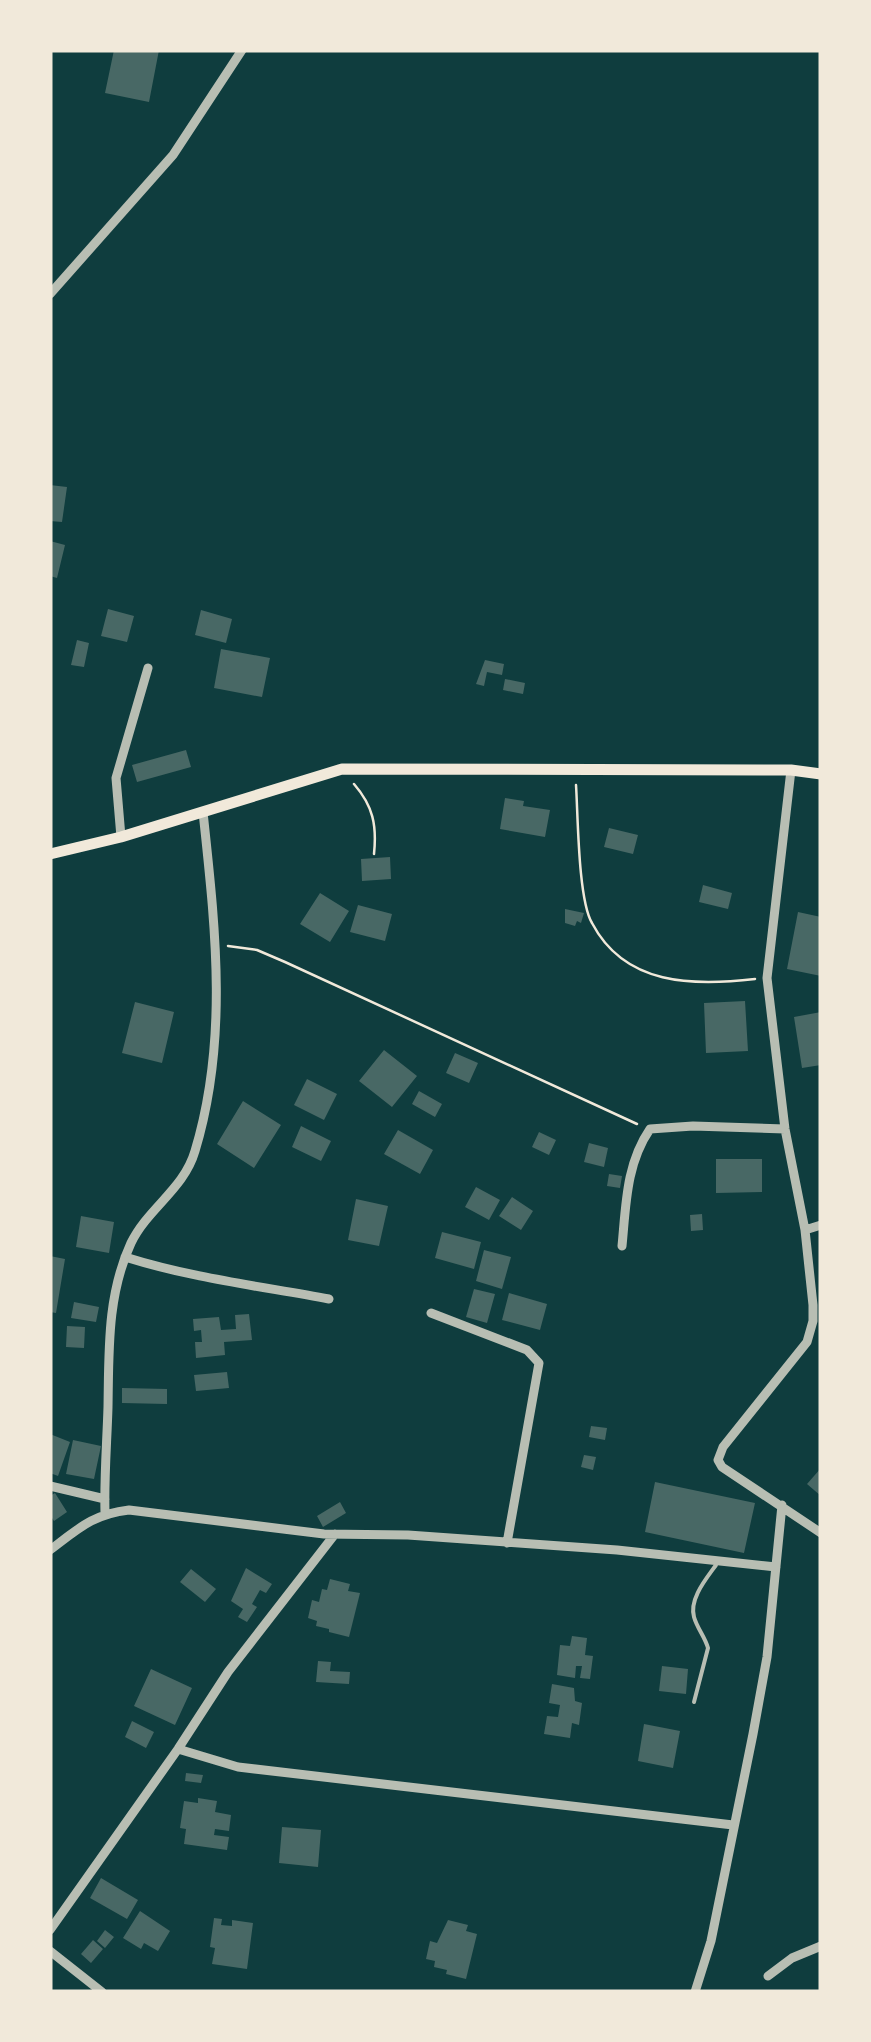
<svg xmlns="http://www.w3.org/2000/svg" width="871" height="2042" font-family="'Zilla Slab',serif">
<rect width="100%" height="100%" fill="#0f3d3e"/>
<!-- building -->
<path fill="#486865" d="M114 50H159L149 102 105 93Z
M50 485 67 487 62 522 50 521Z
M50 541 65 545 57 578 50 576Z
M108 609 134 616 127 642 101 636Z
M201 610 232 619 226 643 195 635Z
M77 640 89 643 84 667 71 665Z
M221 649 270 658 262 697 214 688Z
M485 660 504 664 502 675 487 672 484 686 476 684Z
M505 679 525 683 523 694 503 690Z
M186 750 191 767 137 782 132 765Z
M505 798 524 801 523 806 550 810 545 837 500 829Z
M609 828 638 835 633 854 604 847Z
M390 857 391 879 362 881 361 859Z
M703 885 732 893 728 909 699 902Z
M320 893 349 911 330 942 300 924Z
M358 905 392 914 385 941 350 932Z
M565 909 584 913 581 923 577 921 575 926 565 923Z
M798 912 821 917V976L787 969Z
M745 1001 748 1051 706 1053 704 1003Z
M135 1002 174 1012 162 1063 122 1053Z
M821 1012V1065L802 1068 794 1017Z
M384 1050 417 1076 392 1107 359 1081Z
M455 1053 478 1063 469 1083 446 1073Z
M307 1079 337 1094 324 1120 294 1105Z
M419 1091 442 1104 435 1117 412 1104Z
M243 1101 281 1125 254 1168 217 1144Z
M301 1126 331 1141 321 1161 292 1147Z
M398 1130 433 1150 420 1174 384 1154Z
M539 1132 556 1140 549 1155 532 1147Z
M589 1143 608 1148 604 1167 584 1162Z
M716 1159H762V1192L716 1193Z
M609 1174 622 1176 620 1188 607 1186Z
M476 1187 500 1200 489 1220 465 1207Z
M512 1197 533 1211 521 1230 499 1216Z
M356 1199 388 1206 379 1246 348 1240Z
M702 1214 703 1230 691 1231 690 1215Z
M81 1216 114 1222 109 1253 76 1247Z
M442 1232 481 1242 474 1269 435 1258Z
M484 1250 511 1257 502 1289 476 1281Z
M50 1256 65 1259 56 1313 50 1312Z
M474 1289 495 1294 487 1323 466 1317Z
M509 1293 547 1304 540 1330 502 1320Z
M74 1302 99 1307 96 1322 71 1318Z
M249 1314 252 1340 224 1342 225 1355 196 1358 195 1342H202L201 1330 194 1331 193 1319 219 1317 221 1330 236 1329 235 1315Z
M67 1326 85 1327 84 1348 66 1347Z
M227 1372 229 1388 196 1391 194 1375Z
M122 1388 167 1389V1404L122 1403Z
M591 1426 607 1428 605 1440 589 1437Z
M50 1434 70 1442 58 1476 50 1473Z
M73 1440 101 1446 94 1479 66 1474Z
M584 1455 596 1457 593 1470 581 1467Z
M821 1468V1496L807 1484Z
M655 1482 755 1503 744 1553 645 1532Z
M55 1493 67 1512 54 1521 50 1515V1496Z
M340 1502 346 1513 323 1527 317 1516Z
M246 1568 272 1584 266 1593 260 1590 252 1604 257 1607 247 1622 238 1617 243 1609 231 1601Z
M191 1569 216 1589 205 1602 180 1582Z
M330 1579 350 1584 348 1591 360 1593 349 1637 329 1632V1629L316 1626 317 1621 308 1618 312 1600 319 1602 322 1589 327 1590Z
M572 1636 587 1638 585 1655 593 1656 590 1679 580 1678 582 1666H576L575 1678 557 1675 560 1645 570 1646Z
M318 1661 331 1662 330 1671 350 1672 349 1684 316 1682Z
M662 1666 688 1669 686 1694 659 1691Z
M151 1669 192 1688 175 1725 134 1706Z
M552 1684 574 1688 575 1701 582 1703 579 1725 572 1723 570 1738 544 1734 547 1716 558 1717 560 1705 549 1703Z
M132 1721 154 1732 146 1748 125 1737Z
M644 1724 680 1731 673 1768 638 1761Z
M186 1773 203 1775 201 1783 185 1781Z
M198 1798 217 1801 215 1812 231 1815 229 1831 215 1829 214 1835 229 1837 227 1850 184 1844 186 1829 180 1828 184 1801 198 1803Z
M282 1827 321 1830 318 1867 279 1863Z
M101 1878 138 1900 127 1919 90 1898Z
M140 1911 170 1931 158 1951 144 1943 141 1949 123 1938Z
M214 1918 222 1919 221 1925 232 1926V1920L253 1923 247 1969 212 1964 215 1948 210 1947Z
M448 1920 468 1925 466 1931 477 1934 466 1979 446 1974 447 1970 434 1967 435 1961 426 1959 430 1941 437 1943Z
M105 1930 114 1937 105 1948 97 1941Z
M93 1940 103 1949 91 1963 81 1954Z"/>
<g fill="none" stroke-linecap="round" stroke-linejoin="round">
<!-- path -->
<path stroke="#f1e9da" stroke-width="2.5" d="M354 784C373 806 377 825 374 854
M576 785C578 815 578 899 592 923 625 986 693 986 755 979
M228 946 257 950 285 962 637 1124"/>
<!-- service -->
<path stroke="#b8beb3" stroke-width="4" d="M694 1702 708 1648C705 1637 697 1628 694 1617 689 1599 706 1579 716 1565"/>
<!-- minor -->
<path stroke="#b8beb3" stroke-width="9" d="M50 294 173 155 242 50
M791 770 767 978 785 1129 805 1230 813 1305V1321L807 1342 723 1447 718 1460 722 1467 821 1533
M121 837 116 778 148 668
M805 1230 821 1225
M622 1246C626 1205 626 1164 650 1129L693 1126 785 1129
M125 1257C192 1278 259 1286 329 1299
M431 1313 527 1350 539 1363 507 1543
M50 1486 105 1499
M105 1513C104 1477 107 1442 108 1407 109 1350 107 1295 131 1243 148 1208 184 1189 195 1151 229 1039 215 925 203 812
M50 1550C78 1529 93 1514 129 1510L324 1534 408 1535 617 1550 776 1567
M178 1749 238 1767 733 1825
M50 1930 178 1749 228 1672 335 1534
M50 1951 102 1992
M768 1976 792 1958 821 1946
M695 1992 711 1941 753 1734 767 1657 782 1505"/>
<!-- secondary -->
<path stroke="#f1e9da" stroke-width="11" d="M50 854 121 837 342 769 791 770 821 774"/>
</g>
<!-- border -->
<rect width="871" height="2042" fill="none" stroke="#f1e9da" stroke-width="105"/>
</svg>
